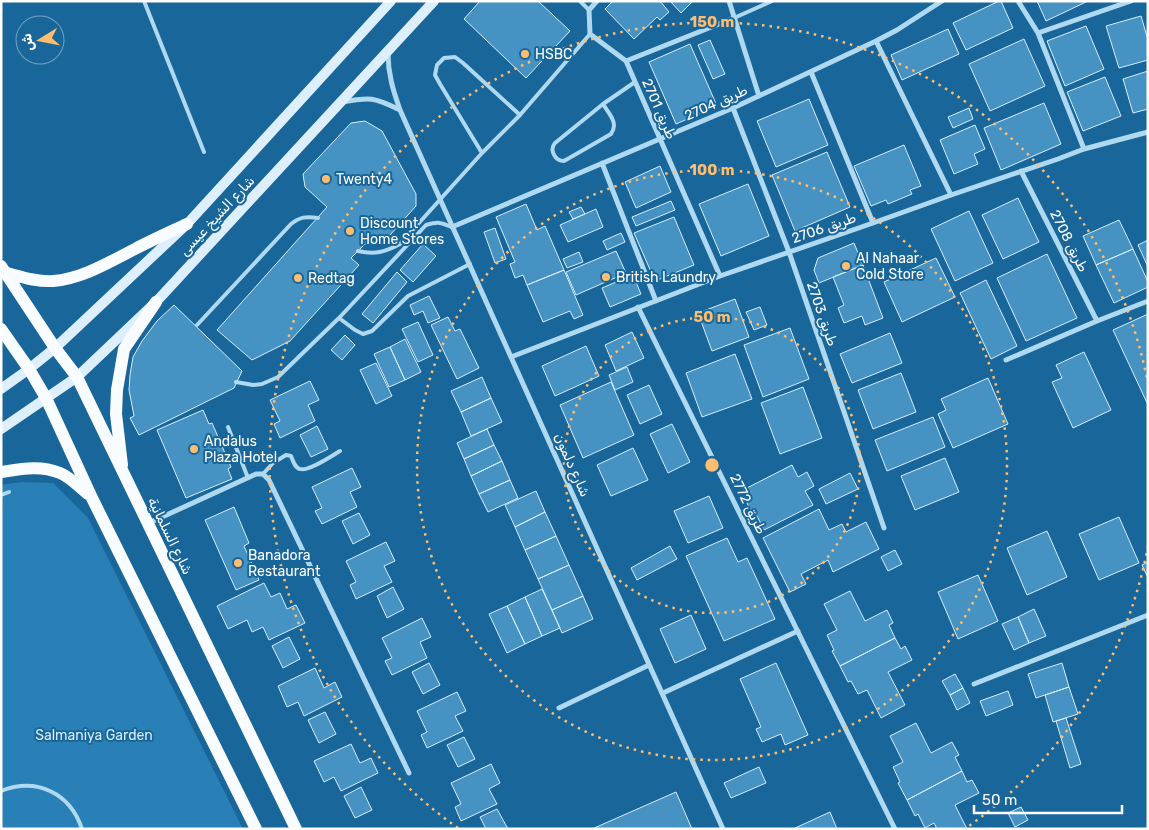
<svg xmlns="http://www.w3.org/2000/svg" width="1149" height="830" font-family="Rubik,'Noto Sans Arabic',sans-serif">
<rect width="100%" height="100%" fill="#19669a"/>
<!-- green -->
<path fill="#2980b6" d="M21 482 53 483 88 518 243 829H1V485Z"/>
<!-- building -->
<path fill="#4692c2" stroke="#d6edfc" d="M480 1H538L570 31 526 78 464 19Z
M613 1H660L669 12 660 20 657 17 634 39 605 9Z
M670 1H693L681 13Z
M999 1H1001L1013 28 966 50 953 23Z
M1037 1H1088L1046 21Z
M1141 16 1148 40V60L1119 68 1106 26Z
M1086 26 1104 69 1065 86 1047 41Z
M948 29 959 54 902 80 891 55Z
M1024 39 1045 86 990 111 969 64Z
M710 40 725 74 713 79 698 45Z
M690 44 717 106 676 124 649 62Z
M1148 71V109L1133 113 1123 79Z
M1105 77 1121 116 1083 131 1067 92Z
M809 99 828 145 776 167 757 121Z
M1044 103 1061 144 1001 170 984 128Z
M969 108 973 119 953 128 948 117Z
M365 121 382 131 416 194V206L382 244H365L351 258 359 265 290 341 252 360 217 330 327 207 305 187 303 174 351 123Z
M975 125 985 149 974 154 978 164 954 174 940 140Z
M904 145 921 186 910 190 912 194 888 204 886 200 871 206 854 166Z
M827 152 850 207 795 231 772 175Z
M660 166 671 192 636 208 625 182Z
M748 184 769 236 721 256 699 204Z
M1018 198 1039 242 1003 259 982 215Z
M671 201 675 210 636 226 632 217Z
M526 204 537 230 545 226 564 270 527 285 523 275 515 278 510 264 515 262 496 217Z
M581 207 585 214 573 219 569 212Z
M596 209 603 227 568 242 560 225Z
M969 211 993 263 955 281 931 229Z
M674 217 694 265 655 281 634 233Z
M1119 220 1133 249 1096 265 1083 236Z
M495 228 506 259 495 263 484 232Z
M621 233 625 242 607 250 603 241Z
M1148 240V267L1138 245Z
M854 243 863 265 819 283 814 270 818 258Z
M423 244 436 256 413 282 400 270Z
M1133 249 1148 282V287L1114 303 1096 265Z
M616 251 626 273 576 295 566 272Z
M579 252 583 262 567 268 563 259Z
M1047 254 1077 318 1026 341 997 278Z
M936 258 955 297 902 322 884 282Z
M863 265 883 318 865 325 862 316 844 323 838 308 844 305 833 277Z
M564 270 583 315 574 319 570 311 543 322 527 285Z
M397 272 407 282 373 323 362 314Z
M633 275 641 294 610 307 602 288Z
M986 280 1017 346 991 359 960 293Z
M429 296 440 318 428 323 423 311 414 315 410 305Z
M735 299 749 337 712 351 698 313Z
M174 305 242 371 234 388 139 435 130 418 134 416 129 390 130 375 133 357 142 341 157 321Z
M760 307 767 325 754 330 746 312Z
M1148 314V405L1113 330Z
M448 317 455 331 460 329 479 368 457 379 431 325Z
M418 322 433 355 418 362 402 329Z
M790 328 809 379 763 397 744 345Z
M632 332 644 358 616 371 605 345Z
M890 333 902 363 852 383 840 354Z
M345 335 355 345 342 360 331 350Z
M405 339 421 372 405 380 390 347Z
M586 346 599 376 555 396 542 366Z
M390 347 405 380 389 387 374 354Z
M1084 352 1111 410 1073 428 1052 382 1062 378 1056 365Z
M735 354 752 399 702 417 686 373Z
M376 363 392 396 376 404 360 370Z
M627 367 633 382 615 390 609 375Z
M901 373 916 412 873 429 858 390Z
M482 377 491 398 461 412 451 391Z
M988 378 1008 424 953 448 938 414 946 410 941 399Z
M310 381 319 400 308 405 315 421 280 438 274 424 280 421 270 400Z
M611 382 634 435 583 458 560 405Z
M649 385 662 414 640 424 627 395Z
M803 387 822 438 780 454 761 403Z
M491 398 502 422 471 436 461 412Z
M203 410 209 424 212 423 231 467 228 469 232 479 186 498 157 430Z
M933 417 945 447 887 471 875 440Z
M672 424 690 462 668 473 650 434Z
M317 426 328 449 311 457 300 435Z
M487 429 494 445 464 459 457 443Z
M494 445 502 461 471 476 464 459Z
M633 448 648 480 611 496 597 465Z
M945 458 959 492 915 510 901 476Z
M502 461 510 480 479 494 471 476Z
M792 465 798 477 807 472 814 486 805 491 813 505 764 530 757 516 754 518 747 503 749 501 743 490Z
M352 468 361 487 350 492 357 507 322 524 315 511 322 508 312 487Z
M850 473 858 489 826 504 819 489Z
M510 480 518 498 488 512 479 494Z
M536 491 545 512 515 527 505 505Z
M709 496 723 528 688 543 674 511Z
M234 507 249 543 244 546 259 580 236 590 205 520Z
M819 509 829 530 842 524 846 532 866 522 879 549 833 572 828 560 801 574 806 584 790 592 763 538Z
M545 512 556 536 525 550 515 527Z
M359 513 370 535 353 544 342 521Z
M1119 517 1139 563 1099 580 1079 534Z
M1047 531 1067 577 1027 595 1007 548Z
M556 536 569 565 538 579 525 550Z
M727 538 738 562 747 558 775 619 724 641 686 556Z
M386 542 395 561 384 566 392 582 356 599 350 585 356 582 346 561Z
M670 546 677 559 637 580 631 568Z
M895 550 902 564 888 571 881 557Z
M1148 562V578L1142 565Z
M569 565 583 596 552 610 538 579Z
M978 575 998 621 958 639 938 592Z
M264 583 271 597 280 593 287 609 296 605 305 623 269 640 263 627 252 632 247 620 228 629 217 606Z
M393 587 404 609 387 618 377 596Z
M542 589 560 628 542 636 525 597Z
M850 591 865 621 887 610 893 623 889 625 895 638 840 666 832 651 834 650 827 635 837 630 824 604Z
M583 596 593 619 562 633 552 610Z
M525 597 542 636 525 644 507 606Z
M507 606 525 644 507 653 489 614Z
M1034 609 1046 636 1029 643 1018 617Z
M691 615 706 649 675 663 660 629Z
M1018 617 1029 643 1014 650 1002 624Z
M422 618 431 637 420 642 427 658 392 675 385 661 392 658 382 638Z
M289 637 300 659 283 668 272 646Z
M895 638 901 649 905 646 912 660 888 672 905 705 881 718 867 690 858 694 851 681 848 682 840 666Z
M429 663 440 685 423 694 412 672Z
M776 663 808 735 785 745 781 734 762 742 756 729 761 727 740 679Z
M1062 663 1069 687 1036 698 1028 674Z
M315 668 324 688 335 682 342 697 304 716 298 702 287 707 278 686Z
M955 674 963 688 950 695 942 681Z
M1069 687 1078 714 1053 722 1045 695Z
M963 688 970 703 957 710 950 695Z
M1008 691 1013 705 986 716 980 701Z
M457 692 466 711 455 716 463 731 427 748 421 735 427 732 417 711Z
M325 712 336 734 319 743 308 720Z
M1066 718 1081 764 1070 768 1056 721Z
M916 723 931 753 952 742 959 755 955 757 962 771 907 800 898 783 900 782 893 767 903 762 890 736Z
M464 737 475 759 458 767 447 745Z
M351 744 360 763 371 758 378 773 341 791 334 777 324 782 314 761Z
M491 764 500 783 489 789 497 804 461 821 455 807 461 804 451 783Z
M759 767 766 783 731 798 724 783Z
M962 771 967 782 972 780 979 793 955 805 967 829H937L934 823 925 828 918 814 915 816 907 800Z
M361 787 372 810 355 818 344 796Z
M676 792 692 829H592Z
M1021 807 1028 820 1015 827 1008 813Z
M497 809 508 829H486L480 817Z
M830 812 837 829H793Z"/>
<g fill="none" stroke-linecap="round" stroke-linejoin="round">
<!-- lane -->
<path stroke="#afd8f1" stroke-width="4" d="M144 1 204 152
M580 1 589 10
M734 18 772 1
M603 104C609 114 619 123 611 134L564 161C555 161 549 150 555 143L603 104 635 82
M482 153 440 84 435 75 437 65 444 58 455 57 463 63 520 115
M358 251C375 255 385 252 400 244L482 153 520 115 590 34
M339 318 355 330 363 334 372 331 408 296 470 264
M197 325 291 224C300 217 306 216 318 218
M236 382 253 385 262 384 278 377 339 318 426 225C440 221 440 223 452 227
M228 427 248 478
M263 474 273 463 286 455 291 456C293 461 295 468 300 469 308 472 333 455 340 451
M1 495 9 492
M1 791C37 777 70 793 82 829"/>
<!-- street -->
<path stroke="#afd8f1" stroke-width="5" d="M597 1 589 10 590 34 626 61 720 276
M729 1 759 96
M1018 1 1038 33 1084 149
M1038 33 1131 1
M876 41 951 195
M388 53C388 74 393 90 400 110L723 829
M626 61 734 18
M811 72 873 223
M342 102C370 97 374 97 400 110
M733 108 789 252 884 528
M602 163 656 301
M1021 171 1097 321
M452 227 733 108 876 41 897 30 942 1
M638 307 895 829
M511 357 720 276 873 223 951 195 1058 159 1084 149 1148 132
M1006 360 1097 321 1148 301
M149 523 256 474H263L269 480 409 773
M974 684 1148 615
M663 693 798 631
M559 708 649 665"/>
<!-- secondary -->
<path stroke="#ddeffc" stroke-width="10" d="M1 389 29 369 55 348 187 224 391 1
M1 429 77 377 156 302 434 1"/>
<!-- primary -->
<path stroke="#f9fcff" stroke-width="12" d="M1 266 55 348 77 377 296 829
M7 273C22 277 37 282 53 281 82 279 109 262 135 249 152 240 170 232 187 224
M1 329 29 369 46 398 92 498 256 829
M122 465 116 414 117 390 124 349 156 302
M1 472C21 469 40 465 60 473 70 477 79 487 88 494"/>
</g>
<!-- distance rings -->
<g fill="none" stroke="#ffbe6f" stroke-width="2.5" stroke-dasharray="2.5 5">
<circle cx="712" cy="465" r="148"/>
<circle cx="712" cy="465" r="295"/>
<path d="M1148 546A443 443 0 0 1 966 828M458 828A443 443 0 1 1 1148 384"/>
</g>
<!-- markers -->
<g fill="#ffbe6f" stroke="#19669a" stroke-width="2">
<circle cx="525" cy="54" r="5"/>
<circle cx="326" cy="179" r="5"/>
<circle cx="350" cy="231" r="5"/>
<circle cx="846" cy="266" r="5"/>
<circle cx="606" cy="277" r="5"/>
<circle cx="298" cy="278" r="5"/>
<circle cx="194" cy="449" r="5"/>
<circle cx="238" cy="563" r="5"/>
</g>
<g text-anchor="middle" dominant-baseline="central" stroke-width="4" stroke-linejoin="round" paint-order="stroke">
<!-- poi labels -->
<g font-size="14" fill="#fff" stroke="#19669a" text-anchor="start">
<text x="535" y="54">HSBC</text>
<text x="336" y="179">Twenty4</text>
<text x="360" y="223">Discount<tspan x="360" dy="16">Home Stores</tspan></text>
<text x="856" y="258">Al Nahaar<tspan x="856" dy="16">Cold Store</tspan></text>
<text x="616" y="277">British Laundry</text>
<text x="308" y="278">Redtag</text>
<text x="204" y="441">Andalus<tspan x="204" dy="16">Plaza Hotel</tspan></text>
<text x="248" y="555">Banadora<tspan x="248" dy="16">Restaurant</tspan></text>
</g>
<!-- street labels -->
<g font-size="14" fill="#fff" stroke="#19669a">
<text transform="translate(716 103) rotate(-24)">طريق 2704</text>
<text transform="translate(659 109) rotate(66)">طريق 2701</text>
<text transform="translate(217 216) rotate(-47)">شارع الشيخ عيسى</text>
<text transform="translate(824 228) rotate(-19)">طريق 2706</text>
<text transform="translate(1069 241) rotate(63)">طريق 2708</text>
<text transform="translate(822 314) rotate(71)">طريق 2703</text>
<text transform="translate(572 465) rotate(66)">شارع دلمون</text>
<text transform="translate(748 504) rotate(64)">طريق 2772</text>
<text transform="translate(170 536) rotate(64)">شارع السلمانية</text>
</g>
<!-- park labels -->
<g font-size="14" fill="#d6edfc" stroke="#19669a">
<text x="94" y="735">Salmaniya Garden</text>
</g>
</g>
<circle cx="712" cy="465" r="8" fill="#ffbe6f" stroke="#19669a" stroke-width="2.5"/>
<g font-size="15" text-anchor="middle" font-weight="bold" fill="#ffbe6f" stroke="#19669a" stroke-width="4" stroke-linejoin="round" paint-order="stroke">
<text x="712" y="27">150 m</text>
<text x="712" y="175">100 m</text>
<text x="712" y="322">50 m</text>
</g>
<!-- border -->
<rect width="1149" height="830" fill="none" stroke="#ffffff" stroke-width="5"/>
<!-- north arrow -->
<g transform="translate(40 40) rotate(260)"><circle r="24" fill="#19669a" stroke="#75a3c2"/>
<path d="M0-4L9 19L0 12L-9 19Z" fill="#ffbe6f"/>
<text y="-8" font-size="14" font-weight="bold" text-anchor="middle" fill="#ffffff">ش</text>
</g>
<!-- scale -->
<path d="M974 805v8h148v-8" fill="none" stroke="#ffffff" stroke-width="2.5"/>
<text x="982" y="805" font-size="15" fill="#ffffff" stroke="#19669a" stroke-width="4" paint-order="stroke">50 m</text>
</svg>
